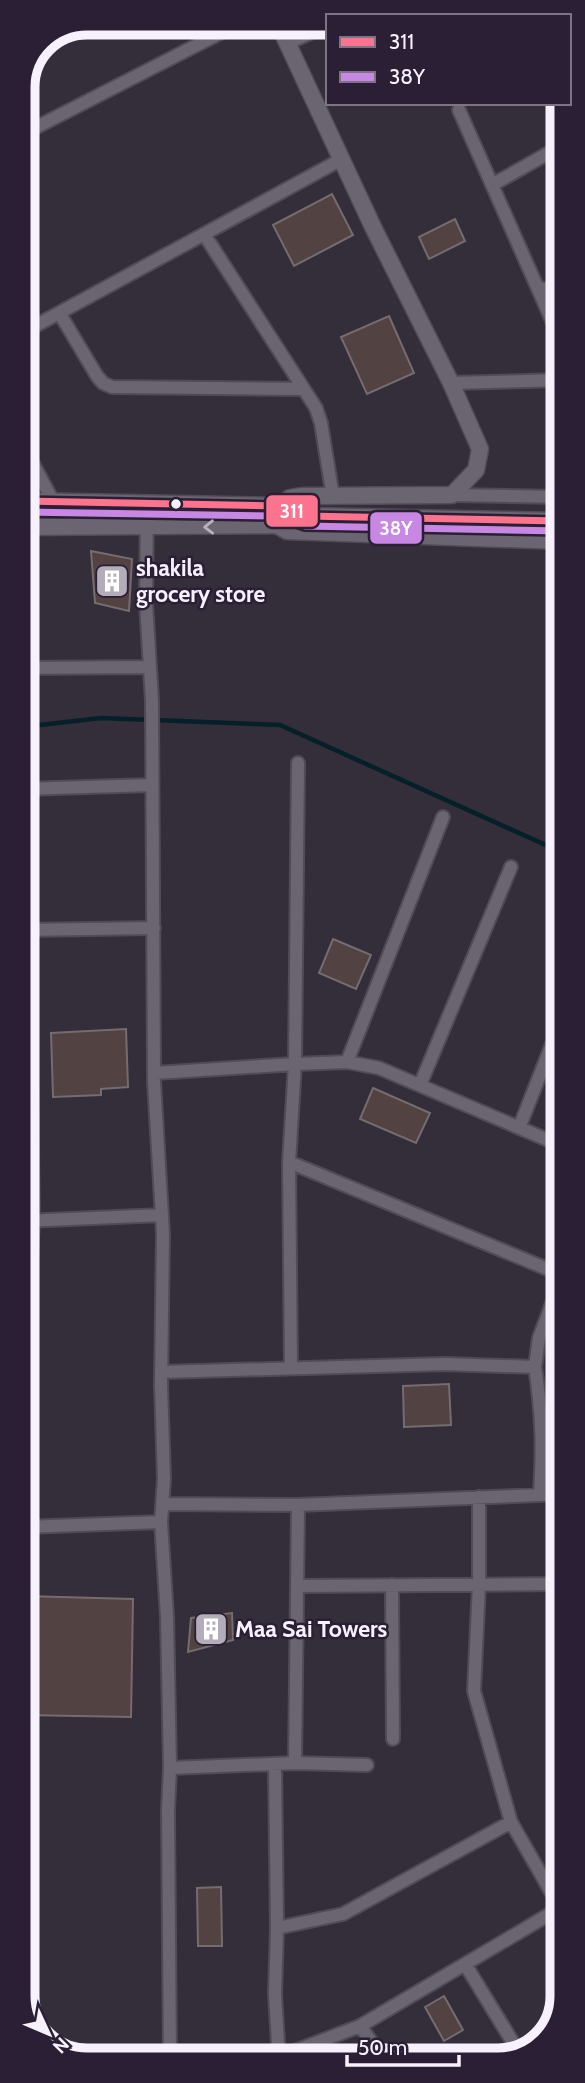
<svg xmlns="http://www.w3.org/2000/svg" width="585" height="2083" font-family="Cabin,sans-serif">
<rect width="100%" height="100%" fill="#342d3a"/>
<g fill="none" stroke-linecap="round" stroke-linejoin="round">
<!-- stream -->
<path stroke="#052028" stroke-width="4.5" d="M23 727 101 718 280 725 561 852"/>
</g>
<!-- building -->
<path fill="#524241" stroke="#756c6f" stroke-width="2" d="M332 194 353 235 294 266 273 225Z
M455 219 465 241 429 259 419 237Z
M389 316 414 373 367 394 341 337Z
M91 551 132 559 129 611 95 603Z
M333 939 371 955 356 989 319 973Z
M126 1029 128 1087 101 1089V1095L53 1097 51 1033Z
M373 1088 430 1113 416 1143 360 1119Z
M449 1384 451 1425 404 1427 403 1386Z
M24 1596 133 1599 131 1717 24 1715Z
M232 1613 233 1640 188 1652 191 1618Z
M221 1887 222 1946H198L197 1888Z
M444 1996 463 2030 444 2041 425 2007Z"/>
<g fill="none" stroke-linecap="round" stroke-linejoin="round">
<!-- street casing -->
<g stroke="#514b55" stroke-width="16">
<path id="street" d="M288 43 328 25
M459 110 561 341
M23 134 240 23
M492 185 561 146
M204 234 316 408 321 423 333 497
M538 289 561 288
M23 304 35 326 342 159
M60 314 97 376 103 383 112 387 304 389
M23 334 35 326
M451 383 561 380
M23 445 53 501
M452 495 561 497
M147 503 146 603 152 701 154 1081 163 1234 161 1385 164 1479 161 1522 167 1616 170 1768 168 1810 170 2060
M23 668 149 667
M298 763 295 1064 347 1062 379 1068 562 1146
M23 789 151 785
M23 930 154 928
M347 1062 443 817
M155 1073 295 1064 289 1162 291 1368
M420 1085 511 867
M519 1128 562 1019
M289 1162 562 1275
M24 1221 162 1215
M24 1315H28L33 1221 29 930
M535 1367C542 1413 543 1446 540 1493
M161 1372 445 1364 535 1367 539 1338 562 1277
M24 1412H28V1315
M28 1412 30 1526
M479 1497V1584L474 1691 511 1822
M163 1504 298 1505 562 1494
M24 1527 161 1522
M392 1585 393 1739
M298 1586 562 1584
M295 1763 367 1765
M275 1765 277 1928 275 1994 279 2059
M170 1768 295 1763 298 1505
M277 1928 343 1914 511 1822 562 1911
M465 1964 520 2054
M360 2026 384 2059
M51 2047 113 2060
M279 2057 360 2026 560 1908
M510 2059 534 2045"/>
</g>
<!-- secondary casing -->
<g stroke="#514b55" stroke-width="19">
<path id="secondary" d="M23 501 279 506 287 509
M277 525 279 506 290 498 302 496 452 495 476 470 480 449 451 383 373 227 278 23
M277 525 287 531 561 541
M23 527 277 525 305 516 561 521"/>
</g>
<!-- street -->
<use href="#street" stroke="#6a6570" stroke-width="12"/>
<!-- secondary -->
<use href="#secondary" stroke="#6a6570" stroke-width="16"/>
<!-- bus-1 casing -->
<g stroke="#2b1f35" stroke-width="12">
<path id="bus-1" d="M23 501 279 506 305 516 561 521"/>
</g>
<!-- bus-2 casing -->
<g stroke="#2b1f35" stroke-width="12">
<path id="bus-2" d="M23 512 277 516 305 526 561 531"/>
</g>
<!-- bus-1 -->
<use href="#bus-1" stroke="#fc738d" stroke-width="7"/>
<!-- bus-2 -->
<use href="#bus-2" stroke="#c787e3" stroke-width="7"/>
</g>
<!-- one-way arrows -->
<defs><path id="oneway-chevron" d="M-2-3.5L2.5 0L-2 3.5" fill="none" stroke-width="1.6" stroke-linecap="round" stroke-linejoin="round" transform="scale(1.75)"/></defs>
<use stroke="#b8b2be" href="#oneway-chevron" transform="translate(209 527) rotate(179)"/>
<!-- icons -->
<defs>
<g id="building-square" transform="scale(1.75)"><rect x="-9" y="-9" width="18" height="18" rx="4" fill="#b3acb9" stroke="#2b1f35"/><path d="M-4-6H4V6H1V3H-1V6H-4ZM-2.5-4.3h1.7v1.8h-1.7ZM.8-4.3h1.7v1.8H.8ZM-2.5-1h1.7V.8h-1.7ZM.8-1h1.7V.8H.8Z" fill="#fff"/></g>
</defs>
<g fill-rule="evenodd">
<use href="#building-square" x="112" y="581"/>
<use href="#building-square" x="211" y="1629"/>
</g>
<!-- markers -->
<circle fill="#f7f1fd" stroke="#2b1f35" stroke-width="2.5" cx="176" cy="504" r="6"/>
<g text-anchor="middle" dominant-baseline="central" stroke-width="5" stroke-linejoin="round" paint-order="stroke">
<!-- poi labels -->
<g font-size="23" font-weight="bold" fill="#f7f1fd" stroke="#2b1f35" text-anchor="start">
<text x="136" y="568">shakila<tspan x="136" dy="26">grocery store</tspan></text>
<text x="235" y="1629">Maa Sai Towers</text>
</g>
</g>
<!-- crop -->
<path d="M0 0H585V2083H0ZM87 35H498A52 52 0 0 1 550 87V1996A52 52 0 0 1 498 2048H87A52 52 0 0 1 35 1996V87A52 52 0 0 1 87 35Z" fill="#2b1f35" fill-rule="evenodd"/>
<path fill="none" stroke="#f7f1fd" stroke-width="9" d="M87 35H498A52 52 0 0 1 550 87V1996A52 52 0 0 1 498 2048H87A52 52 0 0 1 35 1996V87A52 52 0 0 1 87 35Z"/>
<g stroke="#2b1f35" stroke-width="2.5">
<rect x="265" y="494" width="54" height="34" rx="7" fill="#fc738d"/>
<rect x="369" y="511" width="54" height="34" rx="7" fill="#c787e3"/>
</g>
<g font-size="19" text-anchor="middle" font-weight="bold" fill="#fff">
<text x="292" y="518">311</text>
<text x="396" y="535">38Y</text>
</g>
<!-- legend -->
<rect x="326" y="14" width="245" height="91" fill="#2b1f35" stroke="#7d7385" stroke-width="2"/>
<rect x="340" y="37" width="35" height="10" fill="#fc738d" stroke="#7d7385" stroke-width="2"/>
<text x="389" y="49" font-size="21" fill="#f7f1fd">311</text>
<rect x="340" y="72" width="35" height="10" fill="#c787e3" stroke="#7d7385" stroke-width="2"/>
<text x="389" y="84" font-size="21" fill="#f7f1fd">38Y</text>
<!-- north arrow -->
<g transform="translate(49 2034) rotate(134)" stroke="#2b1f35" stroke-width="5" paint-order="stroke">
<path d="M0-5L12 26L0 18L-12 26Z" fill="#f7f1fd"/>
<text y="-10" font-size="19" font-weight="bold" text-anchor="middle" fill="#f7f1fd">N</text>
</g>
<!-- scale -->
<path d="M347 2055v10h112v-10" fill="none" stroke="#f7f1fd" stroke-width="3.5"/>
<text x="358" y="2055" font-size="21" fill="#f7f1fd" stroke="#2b1f35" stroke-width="5" paint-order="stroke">50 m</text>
</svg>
